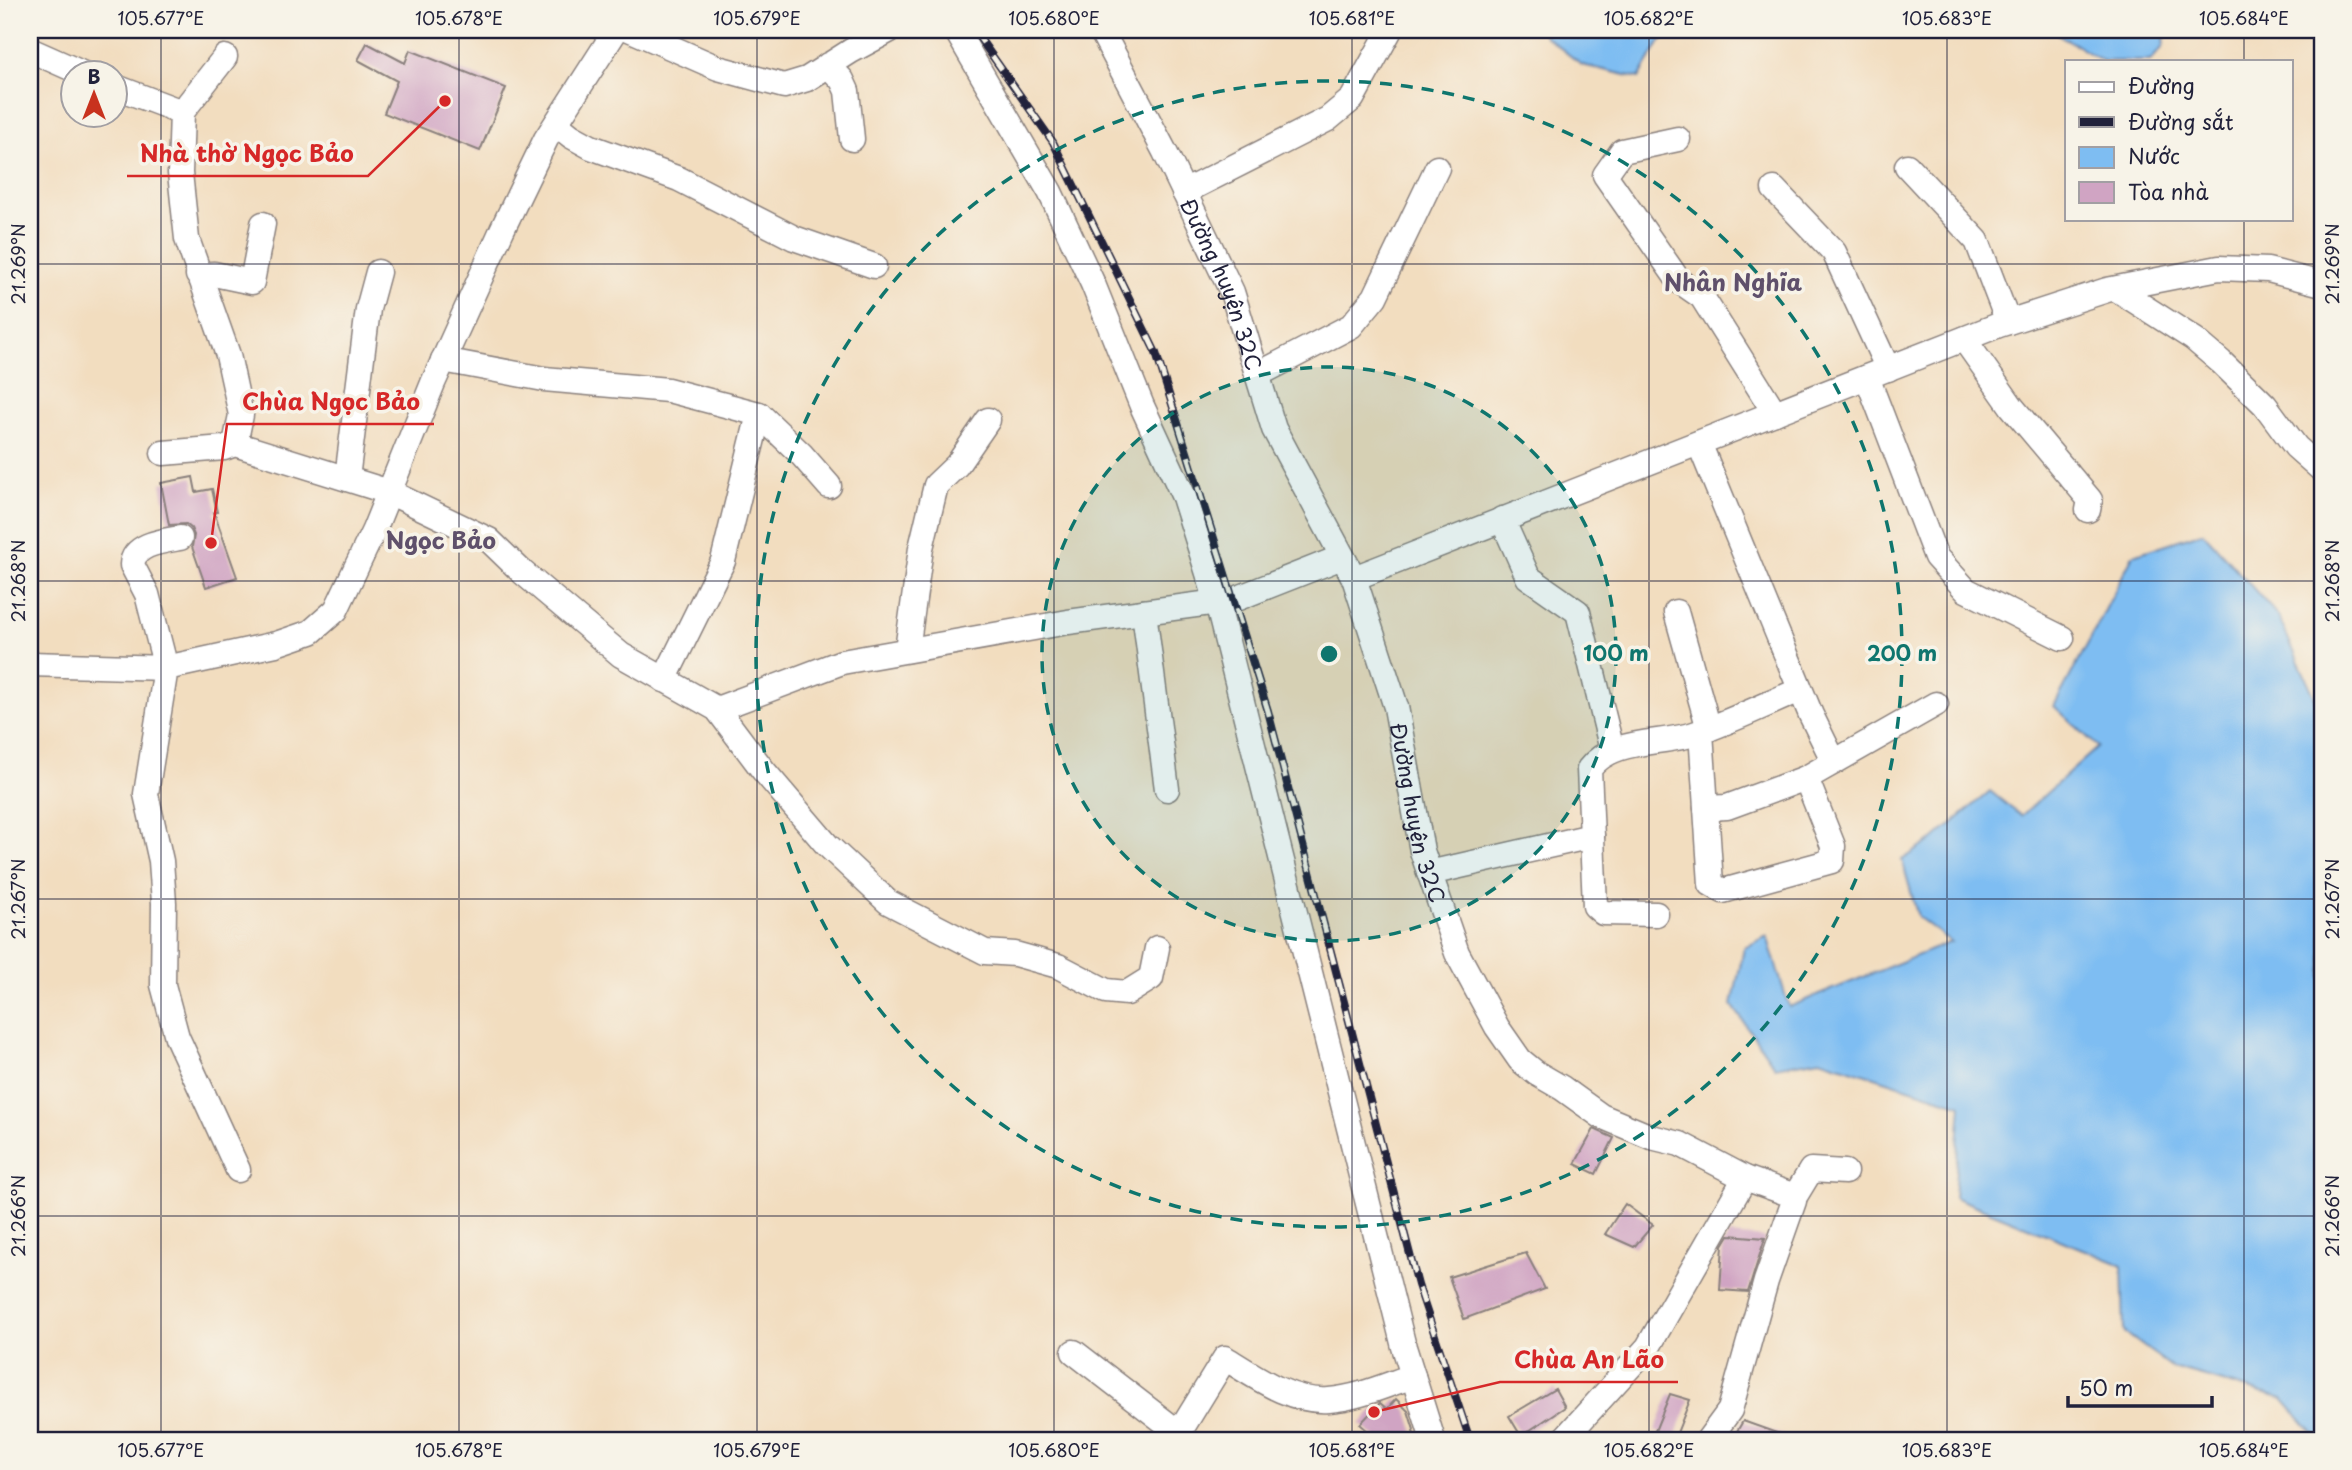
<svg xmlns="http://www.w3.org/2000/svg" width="2352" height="1470" font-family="'Playpen Sans',sans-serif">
<rect width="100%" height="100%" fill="#f7f3e8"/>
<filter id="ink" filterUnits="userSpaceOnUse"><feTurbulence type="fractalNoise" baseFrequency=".0143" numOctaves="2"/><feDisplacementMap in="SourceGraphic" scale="14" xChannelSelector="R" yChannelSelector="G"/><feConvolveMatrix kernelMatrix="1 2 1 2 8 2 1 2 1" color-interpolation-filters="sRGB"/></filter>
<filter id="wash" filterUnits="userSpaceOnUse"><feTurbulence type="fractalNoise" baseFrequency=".00686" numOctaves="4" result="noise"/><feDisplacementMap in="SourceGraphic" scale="28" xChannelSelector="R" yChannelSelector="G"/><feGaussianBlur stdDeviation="1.57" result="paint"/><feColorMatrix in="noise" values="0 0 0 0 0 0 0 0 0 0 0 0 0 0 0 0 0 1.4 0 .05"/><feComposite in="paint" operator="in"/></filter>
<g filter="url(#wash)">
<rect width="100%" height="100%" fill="#f2ddbf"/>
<!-- water -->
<path fill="#7ebdf2" stroke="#507096" stroke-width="2" d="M1545 30H1691L1661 40 1639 78 1582 65 1544 35Z
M2051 30H2166L2163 47 2150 61H2103Z
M2203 532 2278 616 2322 713V1440H2319L2283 1399 2173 1368 2124 1332 2122 1265 1954 1197 1961 1105 1820 1059 1775 1067 1732 1005 1744 948 1767 936 1789 1007 1951 942 1918 917 1902 860 1934 839 1990 791 2021 816 2098 747 2054 706 2093 634 2133 555Z"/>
<g id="blocks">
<!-- building -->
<path fill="#d0a4c3" d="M367 43 405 63 410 50 506 88 480 151 384 113 397 81 358 60Z
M193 477 196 492 212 489 217 512H214L237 577 206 587 192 547 194 535 191 528 186 524 169 525 161 483Z
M1594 1129 1614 1138 1596 1174 1575 1164Z
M1625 1204 1653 1225 1634 1247 1605 1234Z
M1729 1235 1765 1238 1748 1292 1720 1290 1723 1245Z
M1526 1253 1545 1289 1464 1319 1449 1277Z
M1555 1389 1565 1407 1521 1436 1509 1416Z
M1670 1394 1690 1400 1675 1438 1655 1431Z
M1396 1399 1408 1411 1414 1430 1413 1432 1418 1440H1378L1360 1424 1380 1403 1387 1409Z
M1743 1421 1791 1438V1440H1732Z"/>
</g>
</g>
<g filter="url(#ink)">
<use href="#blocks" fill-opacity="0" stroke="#8a807d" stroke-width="2"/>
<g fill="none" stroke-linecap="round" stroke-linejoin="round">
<!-- minor casing -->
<g stroke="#8a807d" stroke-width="27">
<g id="minor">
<path d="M631 30 718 68 784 86 807 79 851 51 890 30"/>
<path d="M956 30 1050 192 1093 284 1142 406 1184 497 1217 602 1404 1347 1433 1440"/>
<path id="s1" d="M1101 30 1165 152 1232 292 1274 429 1354 578 1396 707 1422 851 1457 953 1497 1027 1520 1060 1536 1073 1562 1088 1601 1116 1651 1137 1680 1144 1745 1178 1648 1347 1563 1440"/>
<path d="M30 50 84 74"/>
<path d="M225 57 182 112 180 173 187 239 228 355 241 415 235 444"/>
<path d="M828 65 842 80 847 91 852 139"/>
<path d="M116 87 182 112"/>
<path d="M556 124 571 136 591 147 679 179 794 238 874 266"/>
<path d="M1678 139 1622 151 1605 175 1679 281 1702 297 1775 413"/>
<path d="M1907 166 1977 241 2008 322"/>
<path d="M1774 189 1834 252 1888 369"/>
<path d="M1184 192 1328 119 1352 99 1390 30"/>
<path d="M198 275 214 274 252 282 263 224"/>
<path d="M2116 289 2194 339 2221 362 2265 405 2296 447 2322 470"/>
<path d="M1964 339 2012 407 2090 500 2088 510"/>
<path d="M443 360 544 379 668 390 759 414 801 454 829 486"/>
<path d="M1257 375 1351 326 1375 297 1437 168"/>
<path d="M1867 377 1936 557 1966 590 2062 638"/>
<path d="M1699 443 1811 715 1834 762"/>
<path d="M163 453 224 448 235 444 389 492 489 540 521 571 621 655 717 709 763 770 827 845 888 902 985 952 1015 954 1058 966 1106 991 1127 993 1151 978 1157 948"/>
<path d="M347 478 368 309 378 272"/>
<path d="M1502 519 1528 577 1578 612 1612 750"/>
<path d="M1354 578 1999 325 2107 290 2219 268 2268 270 2322 284"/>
<path d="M1144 612 1167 789"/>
<path d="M1676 612 1709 729"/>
<path d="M907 650 921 548 936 485 957 465 988 420"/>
<path d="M30 664 166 668 147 594 132 565C133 544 163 541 180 538"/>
<path d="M664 680 723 561 759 414"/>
<path d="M717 709 842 662 1068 622 1233 600 1342 557"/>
<path d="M1701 732 1711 884 1723 891 1832 861 1833 846 1806 778"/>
<path d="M1706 808 1727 807 1806 778 1936 704"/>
<path d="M1429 873 1592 836"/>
<path d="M1656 914 1603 913 1595 906 1589 769C1614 736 1664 746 1700 732 1734 720 1767 704 1800 690"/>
<path d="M238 1170 177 1037 163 985 164 903 161 861 146 794 166 668 276 644 311 632 336 610 374 530 433 383 502 230 546 139 616 30"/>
<path d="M1794 1198 1811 1170 1845 1172"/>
<path d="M1074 1352 1179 1433 1225 1358C1256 1377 1291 1403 1329 1400 1358 1398 1386 1385 1413 1376"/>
<path d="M1708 1440 1730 1410 1766 1281 1794 1201 1792 1195 1745 1178"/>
</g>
</g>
<!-- minor -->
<use href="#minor" stroke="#fff" stroke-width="24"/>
<!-- rail casing -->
<g stroke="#22223b" stroke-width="8">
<path id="rail" d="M974 30 1053 142 1156 353 1268 711 1418 1285 1470 1440"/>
</g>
<!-- rail -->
<use href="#rail" stroke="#f7f3e8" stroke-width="5" stroke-dasharray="16" stroke-linecap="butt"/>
</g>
</g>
<!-- ticks -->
<path fill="none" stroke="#22223b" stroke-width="2" stroke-opacity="0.45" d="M161 30V1440M459 30V1440M757 30V1440M1054 30V1440M1352 30V1440M1649 30V1440M1947 30V1440M2244 30V61M2244 219V1440M30 264H2322M30 581H2322M30 899H2322M30 1216H2322"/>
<!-- distance rings -->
<circle cx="1329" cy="654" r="287" fill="#0f766e" fill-opacity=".12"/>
<g fill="none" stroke="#0f766e" stroke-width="3.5" stroke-dasharray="12 9">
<circle cx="1329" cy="654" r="287"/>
<circle cx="1329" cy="654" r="573"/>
</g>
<g text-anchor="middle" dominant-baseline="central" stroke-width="7" stroke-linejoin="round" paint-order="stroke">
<!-- street labels -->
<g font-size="21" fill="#22223b" stroke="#f7f3e8">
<text stroke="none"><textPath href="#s1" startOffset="282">Đường huyện 32C</textPath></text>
<text stroke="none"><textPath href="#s1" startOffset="849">Đường huyện 32C</textPath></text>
</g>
<!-- neighbourhood labels -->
<g font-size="23" font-weight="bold" fill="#5f506b" stroke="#f7f3e8">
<text x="1733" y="281">Nhân Nghĩa</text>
<text x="441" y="539">Ngọc Bảo</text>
</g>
</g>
<circle cx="1329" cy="654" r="10" fill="#0f766e" stroke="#f7f3e8" stroke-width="3.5"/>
<g font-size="21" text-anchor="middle" font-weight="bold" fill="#0f766e" stroke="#f7f3e8" stroke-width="7" stroke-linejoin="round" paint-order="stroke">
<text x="1616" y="661">100 m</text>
<text x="1902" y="661">200 m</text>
</g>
<!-- callouts -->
<path fill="none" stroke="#d62828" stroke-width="2.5" d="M445 101L368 176H127M211 543L227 424H434M1374 1412L1500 1382H1678"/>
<g fill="#d62828" stroke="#f7f3e8" stroke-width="2.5">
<circle cx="445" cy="101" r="7"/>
<circle cx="211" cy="543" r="7"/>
<circle cx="1374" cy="1412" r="7"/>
</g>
<g font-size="23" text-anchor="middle" font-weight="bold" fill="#d62828" stroke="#f7f3e8" stroke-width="7" stroke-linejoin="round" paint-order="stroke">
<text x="247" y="162">Nhà thờ Ngọc Bảo</text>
<text x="331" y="410">Chùa Ngọc Bảo</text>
<text x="1589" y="1368">Chùa An Lão</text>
</g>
<!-- margin -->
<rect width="2352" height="1470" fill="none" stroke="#f7f3e8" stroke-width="77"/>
<!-- legend -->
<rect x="2065" y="60" width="228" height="161" fill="#f7f3e8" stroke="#a29fa3" stroke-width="2"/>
<rect x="2079" y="82" width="35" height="10" fill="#ffffff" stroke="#a29fa3" stroke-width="2"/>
<text x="2128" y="94" font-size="21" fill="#22223b">Đường</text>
<rect x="2079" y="117" width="35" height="10" fill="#22223b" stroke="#a29fa3" stroke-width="2"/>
<text x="2128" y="130" font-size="21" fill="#22223b">Đường sắt</text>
<rect x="2079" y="147" width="35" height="21" fill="#7ebdf2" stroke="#a29fa3" stroke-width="2"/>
<text x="2128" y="164" font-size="21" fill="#22223b">Nước</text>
<rect x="2079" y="182" width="35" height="21" fill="#d0a4c3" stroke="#a29fa3" stroke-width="2"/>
<text x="2128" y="200" font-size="21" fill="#22223b">Tòa nhà</text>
<!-- north arrow -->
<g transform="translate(94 94)"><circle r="33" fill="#f7f3e8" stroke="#a29fa3" stroke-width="2"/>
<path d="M0-5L12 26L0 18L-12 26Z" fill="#c8321e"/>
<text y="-10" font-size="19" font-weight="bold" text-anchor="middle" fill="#22223b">B</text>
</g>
<!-- scale -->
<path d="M2068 1396v10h144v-10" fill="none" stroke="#22223b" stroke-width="3.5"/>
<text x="2079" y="1396" font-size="21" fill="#22223b" stroke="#f7f3e8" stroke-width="5" paint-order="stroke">50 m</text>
<rect x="38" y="38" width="2276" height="1394" fill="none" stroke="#22223b" stroke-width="2.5"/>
<g font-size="18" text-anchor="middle" fill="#22223b">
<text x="161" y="25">105.677°E</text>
<text x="459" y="25">105.678°E</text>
<text x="757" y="25">105.679°E</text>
<text x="1054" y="25">105.680°E</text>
<text x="1352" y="25">105.681°E</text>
<text x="1649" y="25">105.682°E</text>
<text x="1947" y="25">105.683°E</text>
<text x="2244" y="25">105.684°E</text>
<text transform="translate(19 264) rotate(-90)" y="6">21.269°N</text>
<text transform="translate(2333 264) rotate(-90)" y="6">21.269°N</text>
<text transform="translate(19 581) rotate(-90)" y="6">21.268°N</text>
<text transform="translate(2333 581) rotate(-90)" y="6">21.268°N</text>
<text transform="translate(19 899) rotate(-90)" y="6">21.267°N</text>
<text transform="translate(2333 899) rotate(-90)" y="6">21.267°N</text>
<text transform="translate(19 1216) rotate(-90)" y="6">21.266°N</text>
<text transform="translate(2333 1216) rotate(-90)" y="6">21.266°N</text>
<text x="161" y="1457">105.677°E</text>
<text x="459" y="1457">105.678°E</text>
<text x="757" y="1457">105.679°E</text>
<text x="1054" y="1457">105.680°E</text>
<text x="1352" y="1457">105.681°E</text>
<text x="1649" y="1457">105.682°E</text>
<text x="1947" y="1457">105.683°E</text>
<text x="2244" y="1457">105.684°E</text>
</g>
</svg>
